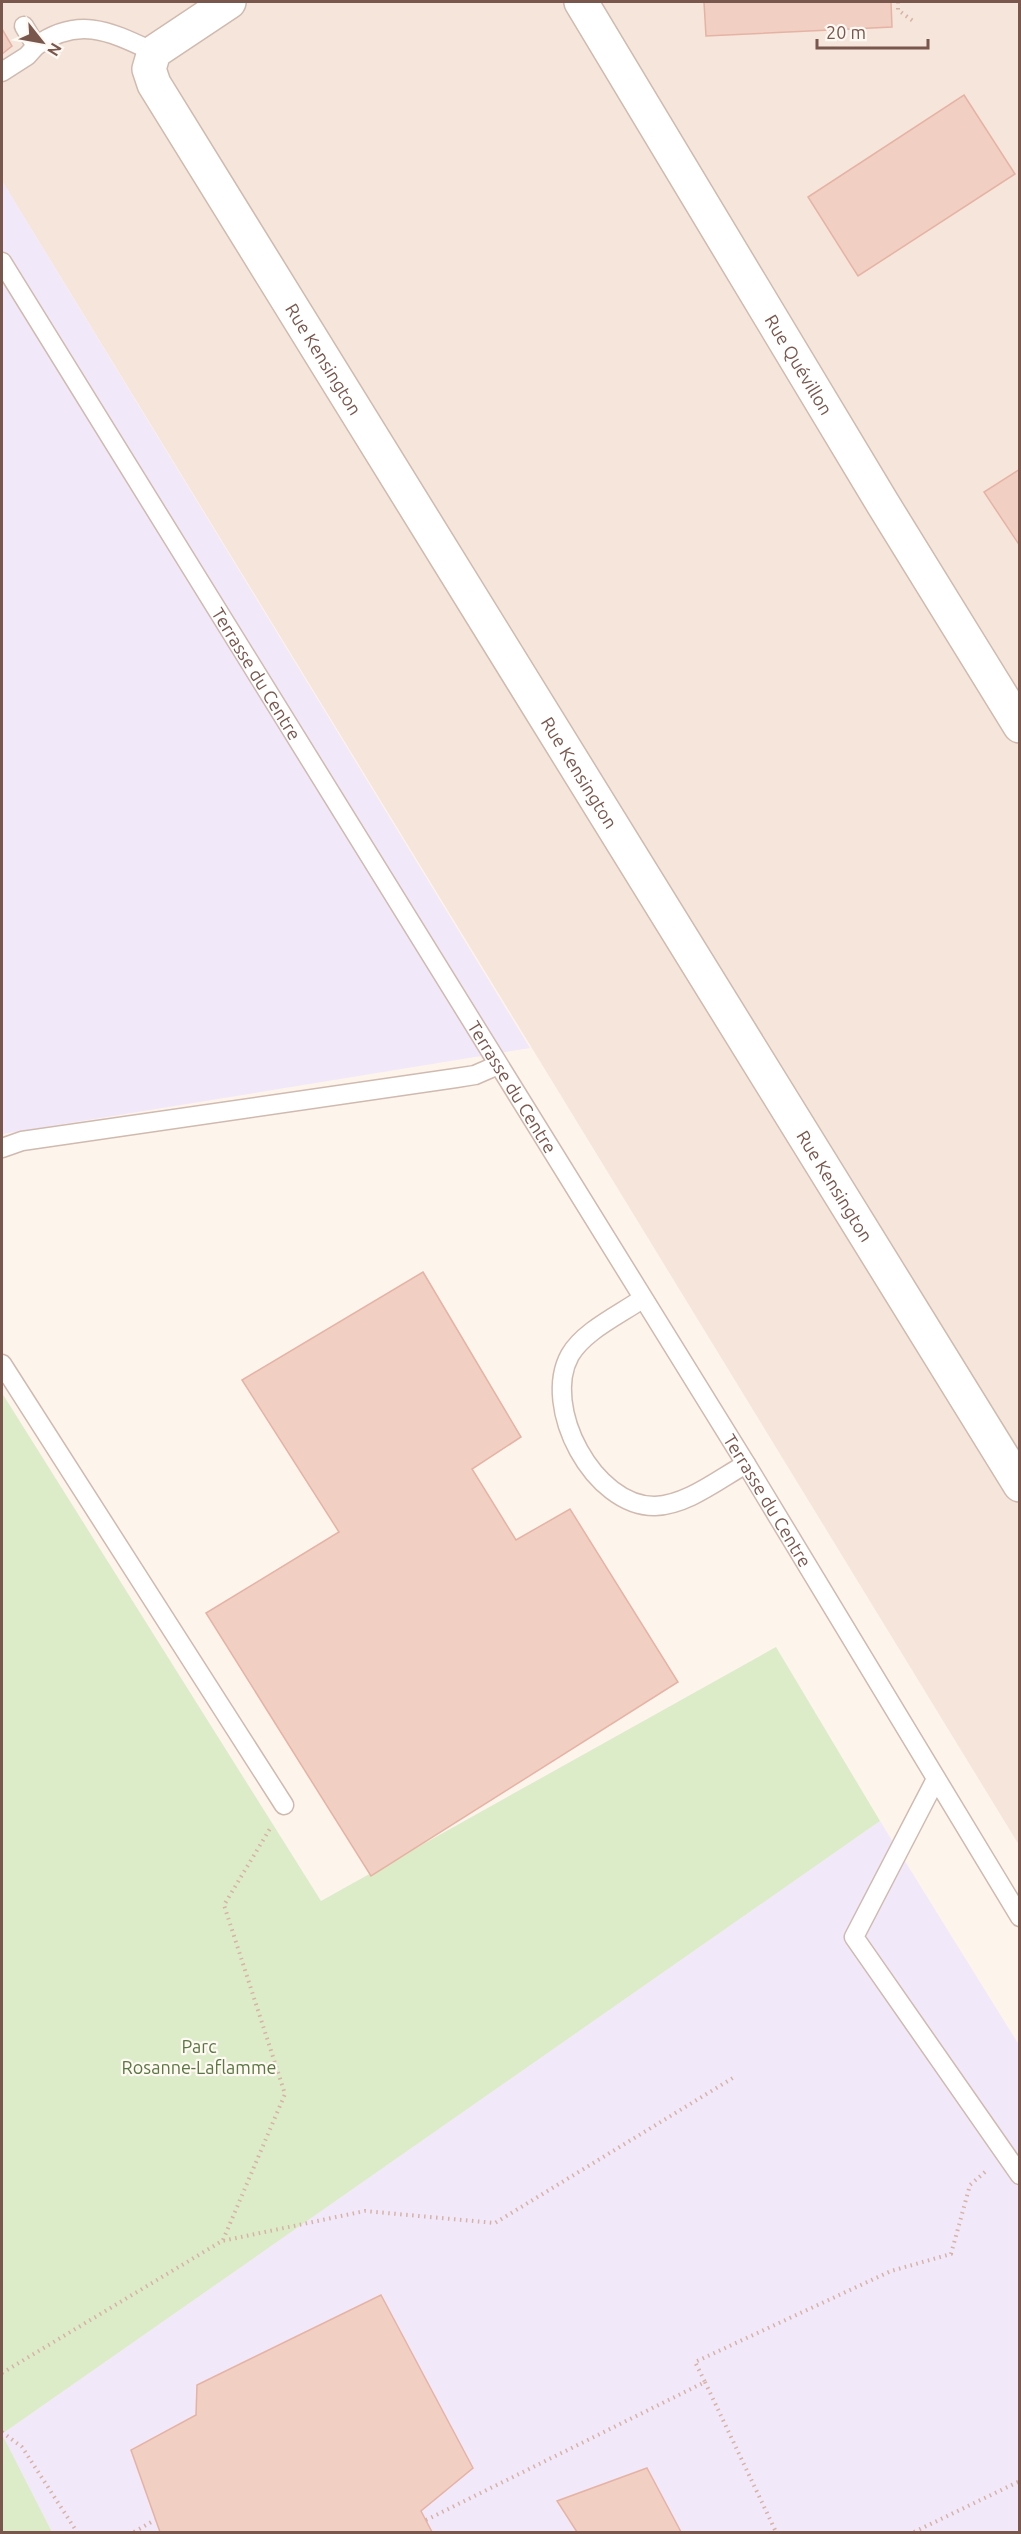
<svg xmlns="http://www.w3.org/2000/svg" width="1021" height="2534" font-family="Ubuntu,sans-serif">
<rect width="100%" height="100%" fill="#fdf4ec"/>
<!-- residential -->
<path fill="#f5e5da" d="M2 2H1019V1845L2 181Z"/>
<!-- education -->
<path fill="#f1e8fa" d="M2 181 254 595 530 1048 2 1134Z
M880 1821 1019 2045V2532H52L2 2434Z"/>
<!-- green -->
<path fill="#dcecc9" d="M2 1393 321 1901 776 1647 880 1821 2 2434 52 2532H2Z"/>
<!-- building -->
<path fill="#f2cfc3" stroke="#e5b3a4" stroke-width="1.5" d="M704 2H891L892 27 706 36Z
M2 29 12 46 2 54Z
M964 95 1015 174 858 276 808 197Z
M1020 469V546L984 492Z
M423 1272 521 1437 472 1469 516 1540 570 1509 678 1682 371 1876 206 1613 339 1532 242 1380Z
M381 2295 473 2468 421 2511 432 2532H160L131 2450 196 2415 197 2385Z
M647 2468 681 2532H577L557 2501Z"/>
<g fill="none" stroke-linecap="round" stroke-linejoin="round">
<!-- lane casing -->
<g stroke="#d0bab0" stroke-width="21">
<g id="lane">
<path d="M24 26 36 46C79 15 111 32 154 52"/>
<path d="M2 72 27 56 36 46"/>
<path id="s1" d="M2 262 746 1464 1020 1917"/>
<path d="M2 1148 22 1141 456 1078 475 1075 498 1065"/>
<path d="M642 1299C619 1315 584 1331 570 1355 541 1407 594 1507 655 1506 687 1505 719 1479 746 1464"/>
<path d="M2 1364 284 1805"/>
<path d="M936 1779 854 1937 1020 2175"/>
</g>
</g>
<!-- street casing -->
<g stroke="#d0bab0" stroke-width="36">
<g id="street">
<path id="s2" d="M229 2 154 52 149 69 154 84 1020 1485"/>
<path id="s3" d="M581 2 883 504 1020 726"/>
</g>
</g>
<!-- path -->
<path stroke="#d8b2a5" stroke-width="4" stroke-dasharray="1.5 4.5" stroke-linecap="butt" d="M898 2V10L913 21
M223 2240 285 2094 224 1905 271 1827
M2 2373 222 2241 365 2211 495 2223 736 2076
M705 2382 776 2532
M2 2432 22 2447 77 2532
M426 2520 705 2382 695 2362 891 2271 951 2254 970 2185 985 2172
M134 2532 155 2520
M914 2532 1020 2481"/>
<!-- lane -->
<use href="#lane" stroke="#fff" stroke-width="18"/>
<!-- street -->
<use href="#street" stroke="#fff" stroke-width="33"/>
</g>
<g text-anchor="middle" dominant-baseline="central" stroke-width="4.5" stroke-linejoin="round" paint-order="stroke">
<!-- street labels -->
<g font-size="18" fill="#79574d" stroke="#fff8f3">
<text stroke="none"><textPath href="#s2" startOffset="447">Rue Kensington</textPath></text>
<text stroke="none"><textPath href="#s3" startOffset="423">Rue Quévillon</textPath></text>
<text stroke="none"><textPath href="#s1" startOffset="484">Terrasse du Centre</textPath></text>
<text stroke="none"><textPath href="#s2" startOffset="933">Rue Kensington</textPath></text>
<text stroke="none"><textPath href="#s1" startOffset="970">Terrasse du Centre</textPath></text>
<text stroke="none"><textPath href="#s2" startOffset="1419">Rue Kensington</textPath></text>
<text stroke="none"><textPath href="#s1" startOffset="1456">Terrasse du Centre</textPath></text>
</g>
<!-- park labels -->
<g font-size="18" fill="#5a7942" stroke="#fff8f3">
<text x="199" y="2046">Parc<tspan x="199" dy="21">Rosanne-Laflamme</tspan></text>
</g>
</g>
<!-- border -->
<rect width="1021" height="2534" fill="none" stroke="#79574d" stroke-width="6"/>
<!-- north arrow -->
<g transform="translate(42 42) rotate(121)" stroke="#fff8f3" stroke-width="4.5" paint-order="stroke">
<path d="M0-4.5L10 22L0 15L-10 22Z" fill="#79574d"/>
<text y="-9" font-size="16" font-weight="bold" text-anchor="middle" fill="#79574d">N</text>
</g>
<!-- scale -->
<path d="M817 39v9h111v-9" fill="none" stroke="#79574d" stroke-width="3"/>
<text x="826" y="39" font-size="18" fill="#79574d" stroke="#fff8f3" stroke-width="4.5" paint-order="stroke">20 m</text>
</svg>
